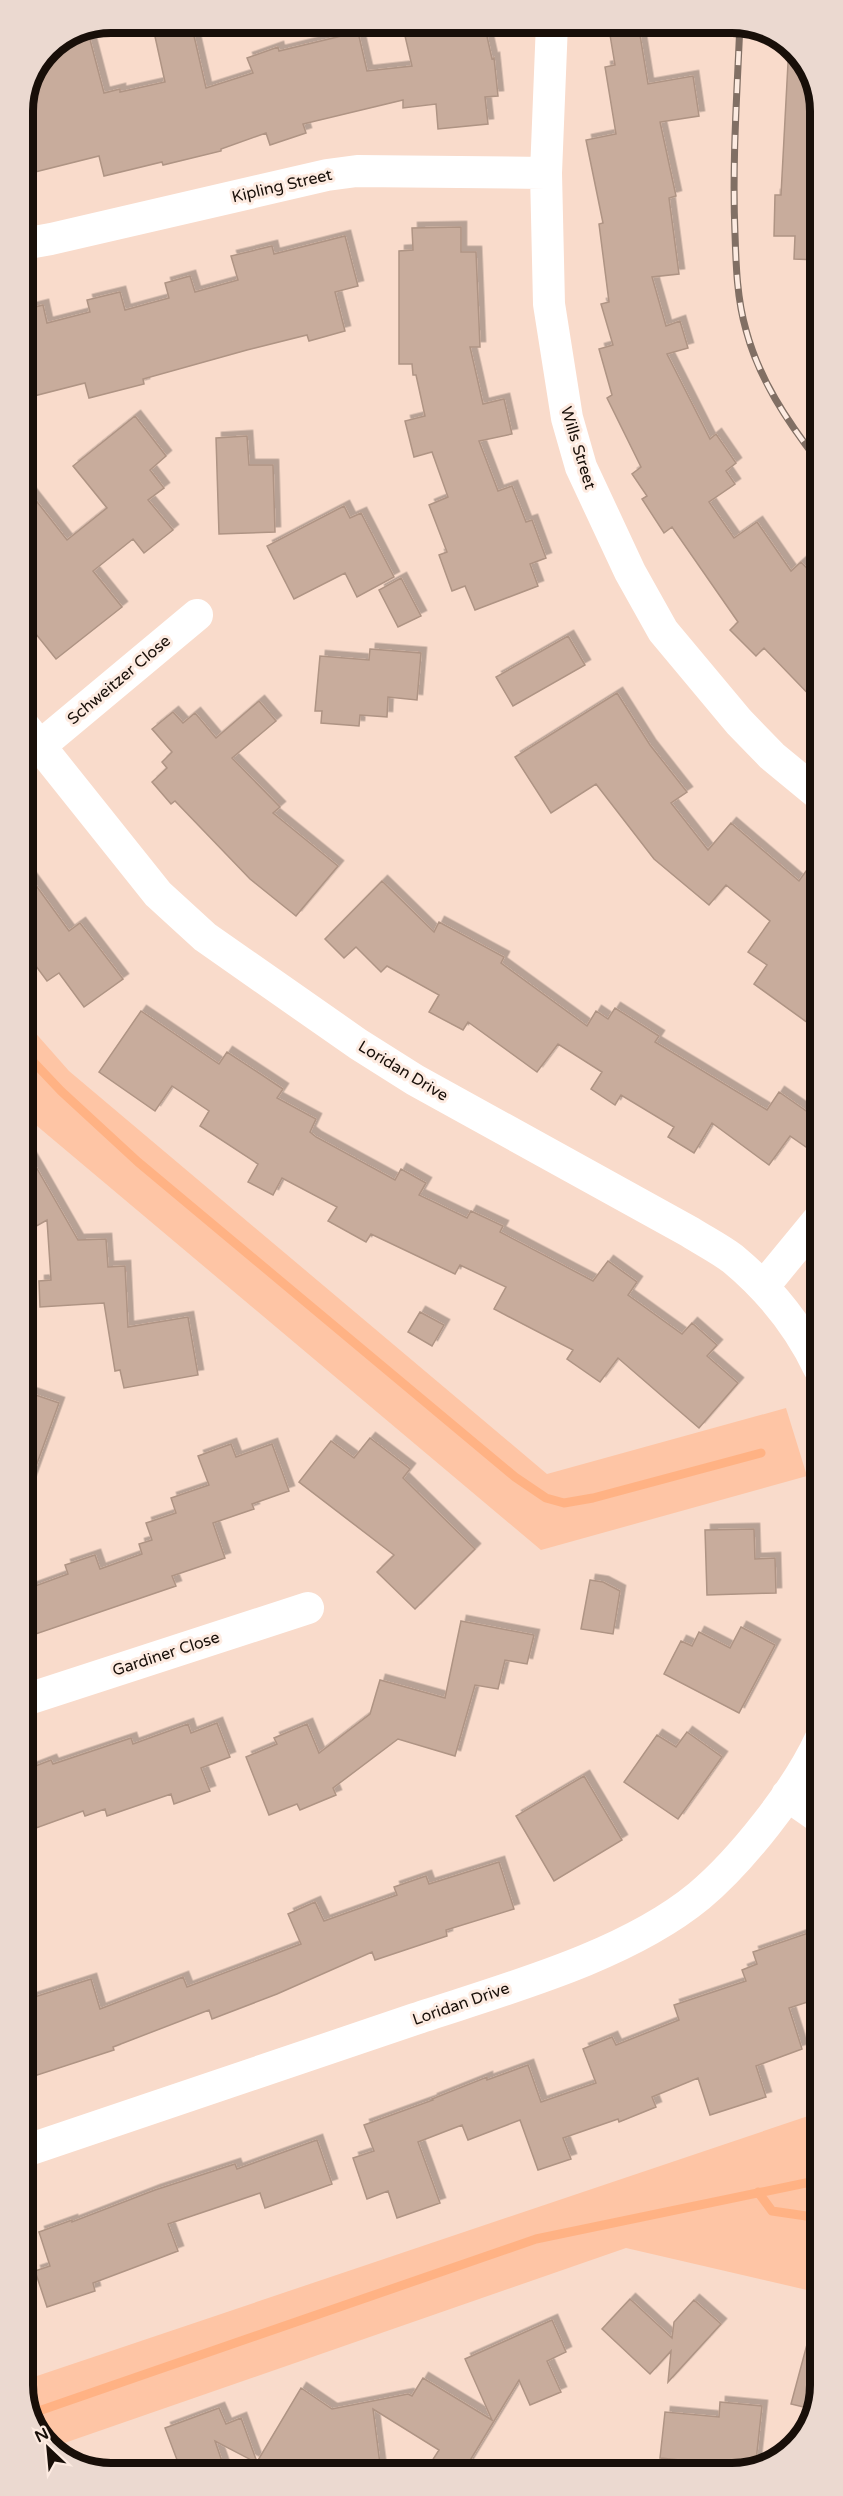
<svg xmlns="http://www.w3.org/2000/svg" width="843" height="2496" font-family="'Varela Round',sans-serif">
<defs>
<filter id="shadow"><feDropShadow dx="5.5" dy="-5.5" stdDeviation="0" flood-color="#0004"/></filter>
</defs>
<rect width="100%" height="100%" fill="#f9dbcb"/>
<!-- green -->
<path fill="#fec5a5" d="M24 1020 69 1071 547 1474 786 1408 807 1476 541 1550 24 1115Z
M820 2112V2293L626 2248 50 2448 25 2408V2380Z"/>
<g fill="none" stroke-linecap="round" stroke-linejoin="round">
<!-- stream -->
<path stroke="#ffb284" stroke-width="9" d="M24 1052 61 1091 138 1162 515 1477 546 1498 564 1503 593 1498 761 1453
M758 2192 772 2211 820 2218
M30 2414 536 2239 820 2180"/>
</g>
<!-- building -->
<path fill="#c8ac9c" stroke="#af9484" stroke-width="1.5" filter="url(#shadow)" d="M152 23H191L206 88 253 73 247 58 278 47 279 51 358 32 367 71 412 66 402 23H484L492 59 494 58 498 96 485 97 488 124 438 129 436 104 403 108V100L303 124 306 133 270 145 266 133 221 149V151L163 165 162 162 104 176 99 156 23 175V105L49 48 88 32 104 93 120 89V92L165 82Z
M608 23H638L648 84 693 76 699 116 660 122 676 196 669 198 679 274 652 277 666 326 680 321 688 348 667 354 710 439 716 434 736 463 726 471 735 484 709 502 734 538 757 522 791 571 801 562 818 580V704L764 648 756 656 730 630 738 622 672 527 664 533 642 499 647 496 632 474 641 467 607 398 612 395 599 349 613 345 601 304 609 302 599 224 603 223 586 140 616 134 605 67 615 65Z
M789 44 818 88V260L794 259 795 236H774L775 195H781Z
M461 227V252H476L480 347H470L483 404 504 399 512 434 479 441 498 491 512 486 526 522 532 520 546 558 530 564 538 586 475 610 465 586 452 591 439 555 447 552 429 505 448 497 432 452 414 457 405 421 425 416 416 375H413L412 364H399V251L413 250 412 228Z
M345 236 358 286 335 292 345 331 309 341 307 335 247 350 143 379 144 384 89 398 85 383 26 398 23 385V310L43 305 47 323 90 312 87 300 120 292 125 310 169 298 165 283 190 276 195 292 238 280 231 256 272 246 274 254Z
M135 416 166 456 150 470 164 488 148 500 173 530 144 553 133 539 93 571 122 607 56 659 23 618V484L67 540 107 508 73 466Z
M247 436 249 465H273L275 532 219 534 216 438Z
M344 506 350 518 361 513 394 577 357 597 345 573 294 599 267 546Z
M401 578 421 616 398 627 379 590Z
M568 636 585 665 513 706 496 677Z
M370 649 421 653 417 700 388 697 387 717 360 715 359 726 321 723 322 711H315L320 656 369 660Z
M617 693 650 745 687 792 671 803 708 850 731 823 799 881 819 853V1031L754 984 767 965 748 952 770 921 726 885 709 905 654 859 596 784 551 813 515 757Z
M259 701 276 721 232 758 280 807 273 813 338 866 296 916 250 879 175 801 171 804 152 782 167 768 162 762 172 752 152 729 173 712 183 723 195 713 216 738Z
M24 869 69 931 80 923 123 979 84 1007 59 973 47 981 24 950Z
M382 881 434 932 439 922 504 957 501 963 587 1026 596 1011 608 1019 615 1008 659 1036 655 1042 767 1110 779 1092 819 1120V1156L790 1136 769 1165 712 1123 694 1153 668 1137 674 1127 621 1095 615 1105 591 1089 602 1072 558 1044 537 1072 468 1022 463 1030 429 1012 439 995 387 966 381 972 356 947 344 958 325 939Z
M141 1011 219 1064 227 1052 283 1089 277 1098 316 1119 310 1132 316 1137 395 1180 401 1169 426 1183 419 1195 467 1218 471 1211 503 1226 500 1232 593 1281 608 1261 637 1282 628 1295 682 1334 692 1323 717 1345 707 1356 738 1383 699 1428 618 1358 600 1382 567 1359 573 1350 494 1309 506 1287 460 1265 455 1274 371 1234 366 1242 328 1221 337 1207 282 1178 273 1195 248 1182 258 1164 200 1126 209 1111 172 1086 155 1111 99 1072Z
M24 1146 78 1240 106 1239 108 1267 125 1266 128 1327 188 1317 198 1375 124 1388 120 1370 115 1371 104 1303 40 1307 39 1281 51 1280 47 1220 24 1233Z
M420 1312 444 1325 432 1346 408 1332Z
M24 1391 59 1403 27 1491H24Z
M370 1438 410 1469 403 1478 475 1549 415 1609 377 1572 394 1555 299 1482 331 1441 354 1458Z
M231 1444 236 1457 272 1444 289 1491 252 1504 254 1509 213 1523 225 1558 172 1576 176 1586 24 1638V1590L68 1574 65 1565 95 1555 100 1569 142 1554 139 1544 152 1540 146 1523 176 1513 171 1498 209 1485 198 1456Z
M754 1529 755 1559 775 1558 776 1593 707 1595 705 1530Z
M590 1580 603 1582 620 1591 613 1634 581 1629Z
M461 1621 534 1635 527 1664 505 1660 498 1689 475 1685 455 1756 398 1739 333 1788 336 1795 300 1810 297 1804 269 1815 246 1757 277 1744 274 1738 307 1724 319 1753 370 1714 380 1680 445 1698Z
M741 1627 775 1645 739 1713 664 1674 681 1641 692 1646 699 1632 730 1648Z
M217 1723 230 1757 201 1768 210 1791 174 1804 171 1794 107 1816 105 1809 85 1816 83 1811 25 1832V1770L51 1760 53 1764 131 1738 133 1744 188 1724 191 1733Z
M687 1732 722 1757 678 1819 624 1782 657 1735 676 1747Z
M584 1776 622 1840 554 1881 516 1816Z
M499 1862 514 1909 446 1930 447 1936 375 1960 372 1952 277 1994 212 2019 209 2010 113 2047 114 2050 25 2079V2000L91 1979 100 2009 183 1977 187 1987 301 1944 288 1914 315 1902 324 1921 397 1895 394 1887 426 1876 429 1884Z
M820 1929V1998L789 2008 802 2049 756 2066 766 2097 710 2115 698 2078 652 2097 656 2107 619 2122 618 2119 563 2138 571 2159 538 2170 520 2120 468 2140 462 2125 418 2142 440 2203 397 2218 388 2191 367 2199 353 2158 374 2151 364 2125 433 2100 432 2099 487 2077V2080L528 2065 541 2102 596 2083 583 2049 612 2037 616 2045 679 2020 674 2005 746 1981 742 1970 757 1964 753 1952Z
M317 2140 332 2184 265 2208 260 2193 168 2224 178 2251 93 2283 95 2291 47 2307 35 2271 50 2266 39 2232 72 2220V2222L155 2190 235 2164 237 2169Z
M630 2299 672 2338 674 2322 694 2300 721 2324 668 2382 671 2351 650 2374 602 2329Z
M552 2320 566 2352 547 2361 561 2392 530 2405 519 2380 463 2472H425L439 2450 373 2409 381 2472H322L306 2464 301 2472 276 2473 215 2441 226 2473H182L165 2428 219 2408 226 2424 241 2418 257 2462 301 2388 332 2409 408 2394 412 2396 423 2378 492 2420 465 2359Z
M813 2322 820 2323V2386L812 2409 791 2404Z
M720 2402 762 2406 755 2470 709 2471 710 2463 660 2458 665 2412 719 2417Z"/>
<g fill="none" stroke-linecap="round" stroke-linejoin="round">
<!-- minor -->
<path stroke="#fff" stroke-width="32" d="M552 23 546 173 549 304 567 418 581 467 630 572 663 631 739 722 772 756 818 794
M23 244 51 239 327 175 357 171 546 173
M23 725 158 894 205 937 358 1044 415 1080 690 1232C704 1241 720 1249 733 1259 769 1289 799 1326 819 1368
M40 746 197 615
M763 1287 819 1219
M25 1700 308 1608
M787 1795 820 1818
M25 2151C155 2107 285 2063 415 2019 505 1989 625 1957 699 1896 741 1861 797 1790 820 1740"/>
<!-- rail casing -->
<g stroke="#816f64" stroke-width="7">
<path id="rail" d="M740 23C737 94 732 164 735 234 736 265 737 299 746 330 759 379 787 421 818 461"/>
</g>
<!-- rail -->
<use href="#rail" stroke="#fdebe1" stroke-width="4.5" stroke-dasharray="14" stroke-linecap="butt"/>
</g>
<g text-anchor="middle" dominant-baseline="central" stroke-width="6" stroke-linejoin="round" paint-order="stroke">
<!-- street labels -->
<g font-size="16" fill="#180f09" stroke="#fdebe1">
<text transform="translate(282 186) rotate(-13)">Kipling Street</text>
<text transform="translate(578 448) rotate(73)">Wills Street</text>
<text transform="translate(119 680) rotate(-40)">Schweitzer Close</text>
<text transform="translate(403 1071) rotate(31)">Loridan Drive</text>
<text transform="translate(166 1654) rotate(-18)">Gardiner Close</text>
<text transform="translate(461 2004) rotate(-19)">Loridan Drive</text>
</g>
</g>
<!-- crop -->
<path d="M0 0H843V2496H0ZM111 33H732A78 78 0 0 1 810 111V2385A78 78 0 0 1 732 2463H111A78 78 0 0 1 33 2385V111A78 78 0 0 1 111 33Z" fill="#ebd9d0" fill-rule="evenodd"/>
<path fill="none" stroke="#180f09" stroke-width="8" d="M111 33H732A78 78 0 0 1 810 111V2385A78 78 0 0 1 732 2463H111A78 78 0 0 1 33 2385V111A78 78 0 0 1 111 33Z"/>
<!-- north arrow -->
<g transform="translate(48 2448) rotate(334)" stroke="#fdebe1" stroke-width="4.5" paint-order="stroke">
<path d="M0-4.5L10 22L0 15L-10 22Z" fill="#180f09"/>
<text y="-9" font-size="16" font-weight="bold" text-anchor="middle" fill="#180f09">N</text>
</g>
</svg>
